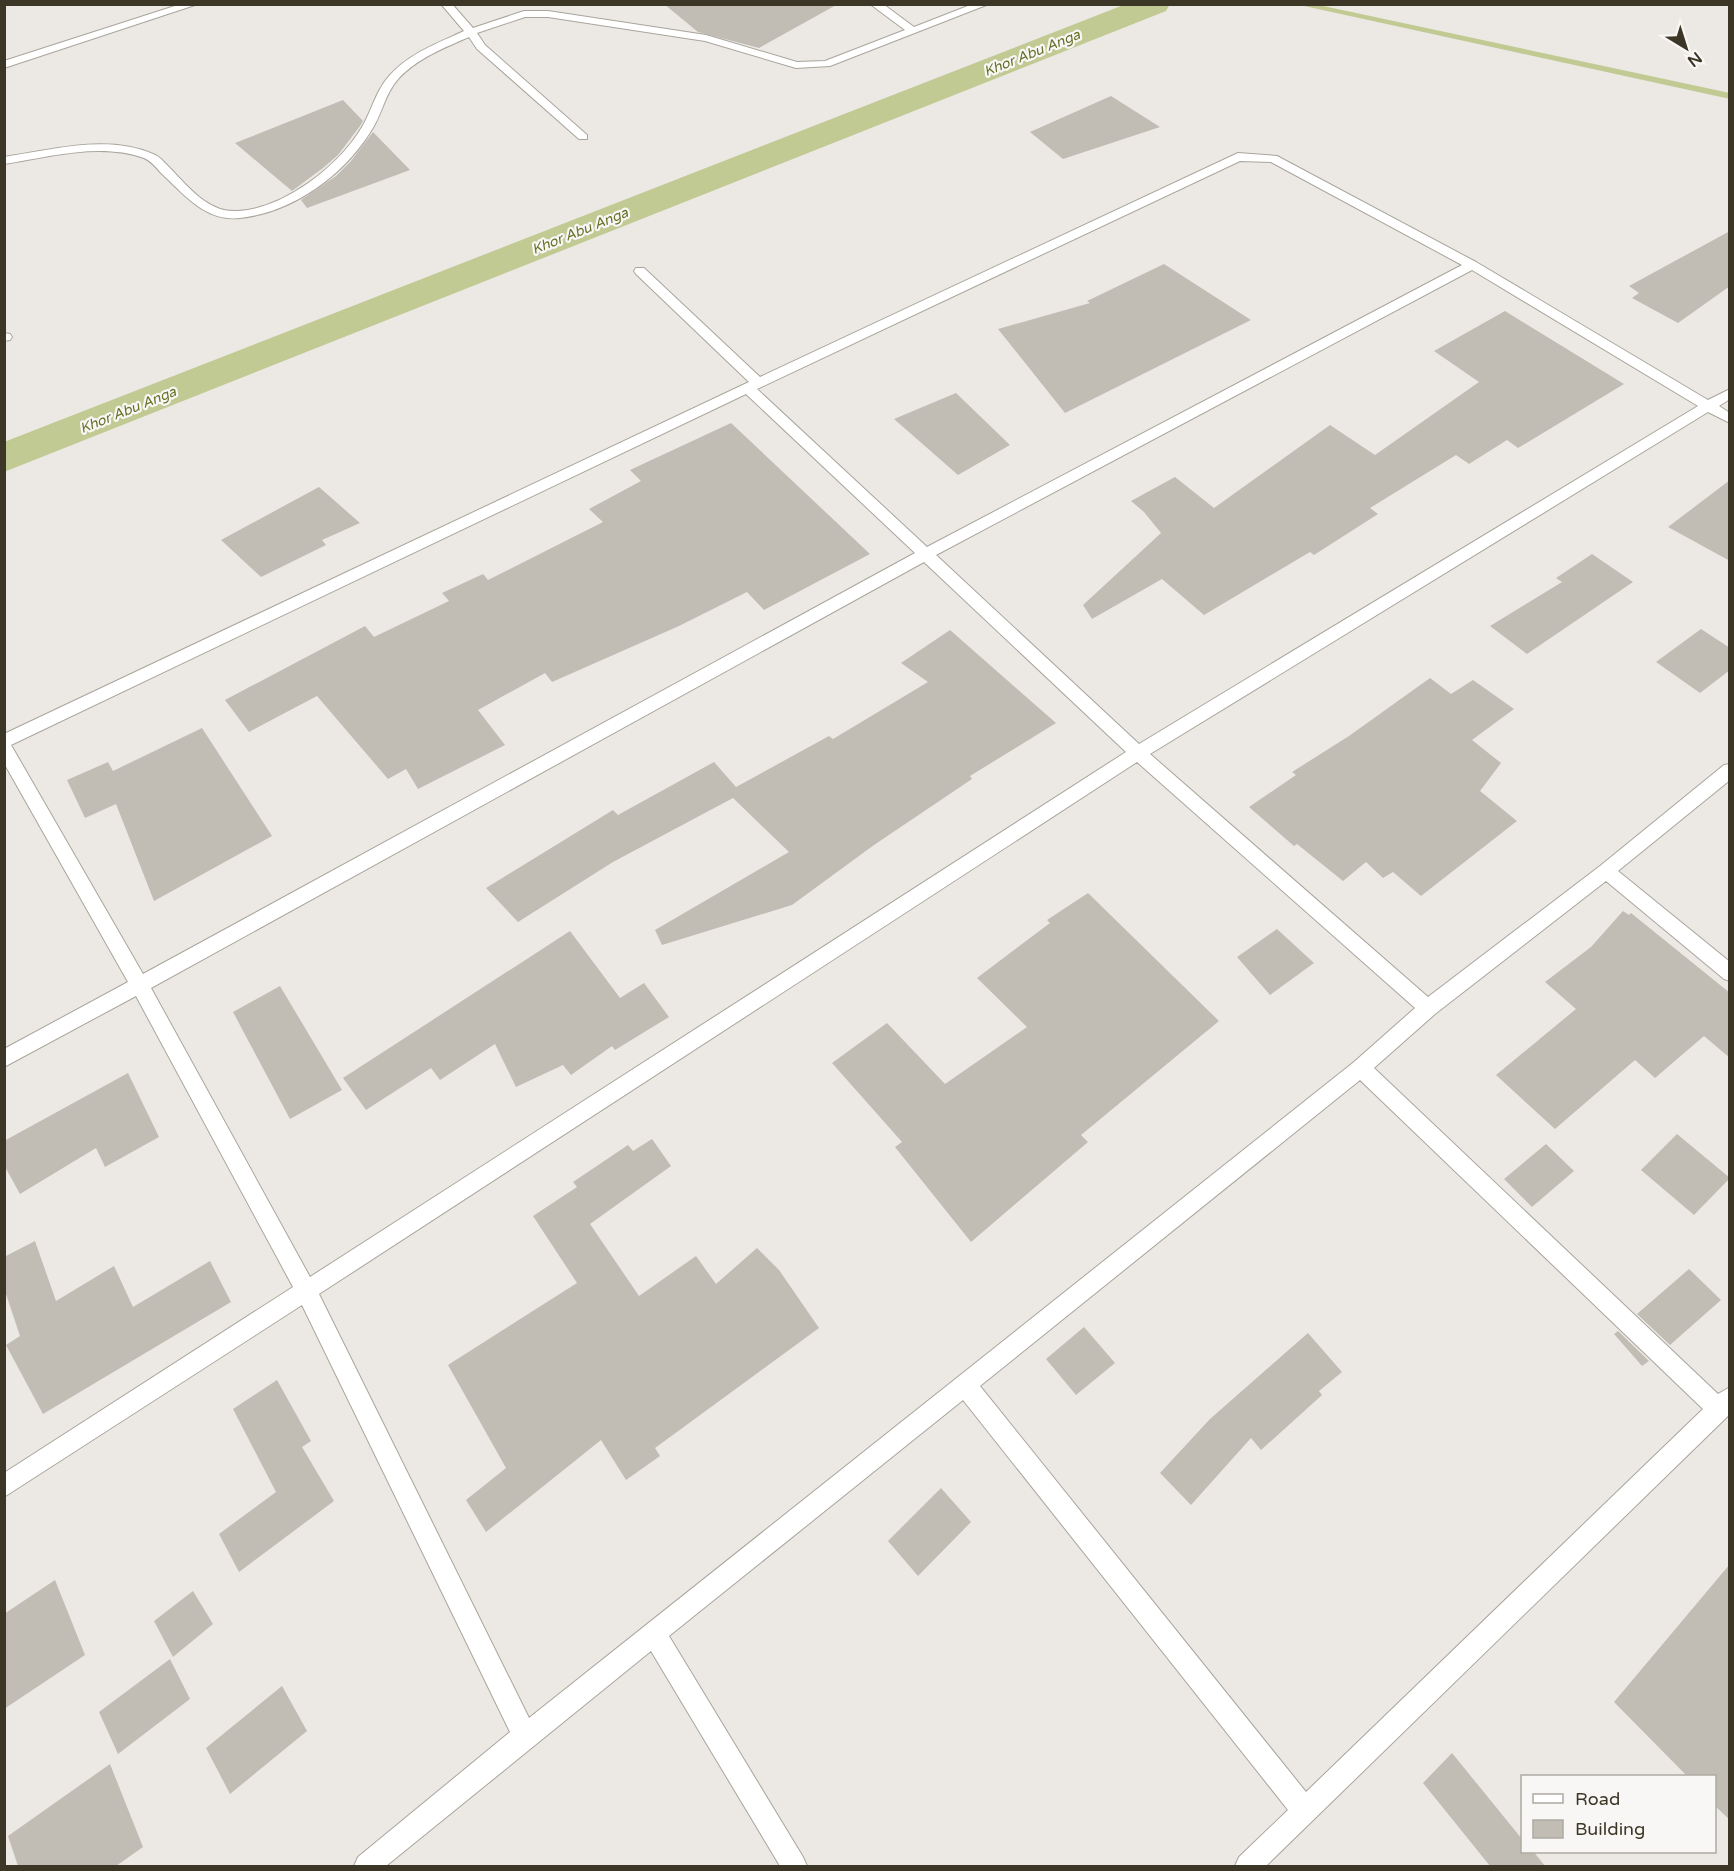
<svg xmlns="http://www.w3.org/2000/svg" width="1734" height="1871" font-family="'Varela Round',sans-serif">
<rect width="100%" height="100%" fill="#ece9e5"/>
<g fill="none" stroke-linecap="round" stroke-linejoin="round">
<!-- stream -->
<path fill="#c2ca94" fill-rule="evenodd" d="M1295 4H1314L1730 93V99Z"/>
<!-- canal -->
<path fill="#c2ca94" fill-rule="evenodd" d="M1126 4H1170L1166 11 4 472V442Z"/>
</g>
<!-- building -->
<path fill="#c1bcb4" d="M664 4H838L759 48 698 32Z
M1111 96 1160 127 1063 159 1030 132Z
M343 100 363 121 360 126 338 155 323 168 292 191 235 143Z
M373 132 410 170 307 208 301 200 336 176 351 161Z
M1730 231V286L1678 323 1632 298 1639 293 1629 286Z
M1164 264 1251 320 1065 413 998 329 1090 303 1087 301Z
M1505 311 1624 384 1518 448 1507 440 1469 464 1456 455 1370 508 1378 514 1314 555 1310 552 1204 615 1162 579 1092 619 1083 605 1161 533 1144 512 1131 501 1175 477 1214 508 1330 425 1375 455 1479 382 1434 351Z
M956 393 1010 445 958 475 894 419Z
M731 423 870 554 764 610 747 592 679 626 552 682 545 673 478 710 505 745 418 789 406 769 388 779 317 696 249 732 225 700 365 626 374 637 449 601 442 593 483 574 488 580 603 522 589 509 641 481 630 470Z
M1730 480V561L1668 527Z
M319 487 360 523 322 540 326 545 261 577 221 540Z
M1592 554 1633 582 1527 654 1490 626 1562 582 1556 578Z
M1701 629 1730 648V670L1700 693 1656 662Z
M950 630 1056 723 970 776 972 779 874 845 792 905 662 945 655 930 789 852 733 798 613 862 518 922 486 888 613 810 618 815 714 762 736 787 829 736 833 739 928 682 901 663Z
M1430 678 1451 694 1473 680 1514 709 1472 740 1501 763 1480 791 1517 821 1421 896 1393 872 1383 878 1366 862 1343 881 1297 844 1294 846 1249 807 1296 775 1292 772 1349 736Z
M202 728 272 836 154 901 116 804 85 818 67 780 108 762 113 771Z
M1088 893 1219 1021 1081 1135 1088 1142 971 1242 895 1147 902 1142 832 1063 887 1023 945 1084 1027 1027 977 978 1050 923 1047 920Z
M1623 911 1629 915 1631 913 1730 993V1058L1704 1036 1655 1078 1635 1060 1555 1129 1496 1075 1576 1009 1545 982 1591 947Z
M1277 929 1314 963 1270 995 1237 957Z
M570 931 620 998 644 983 669 1017 615 1050 612 1046 571 1075 563 1065 516 1087 495 1044 440 1080 431 1068 366 1110 343 1078Z
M280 986 342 1090 290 1119 233 1012Z
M128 1073 159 1137 105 1167 96 1148 20 1194 4 1165V1141Z
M1677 1134 1730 1178 1694 1215 1641 1170Z
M652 1139 671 1166 590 1224 639 1296 696 1256 716 1284 757 1248 779 1270 819 1328 655 1448 660 1456 626 1480 601 1440 486 1532 466 1500 506 1468 448 1365 577 1283 533 1216 577 1187 573 1182 628 1145 633 1151Z
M1546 1144 1574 1171 1532 1207 1504 1179Z
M35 1241 56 1301 114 1266 133 1307 210 1261 231 1302 43 1414 6 1345 20 1336 4 1288V1257Z
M1689 1269 1721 1300 1670 1345 1637 1314Z
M1084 1327 1115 1363 1076 1395 1046 1359Z
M1618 1331 1649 1361 1642 1366 1614 1334Z
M1308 1333 1342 1372 1319 1391 1322 1395 1261 1450 1251 1438 1191 1505 1160 1473 1210 1419Z
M277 1380 311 1441 302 1447 334 1501 239 1572 219 1534 276 1492 233 1409Z
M941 1488 971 1522 918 1576 888 1541Z
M1730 1564V1820L1714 1805V1776H1687L1614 1702Z
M55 1580 85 1655 4 1709V1614Z
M193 1591 213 1624 173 1657 154 1621Z
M170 1659 190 1699 118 1754 99 1712Z
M282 1686 307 1731 230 1794 206 1748Z
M1452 1753 1522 1839V1851H1533L1545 1866H1490L1423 1783Z
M110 1764 143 1847 116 1866H18L8 1836Z"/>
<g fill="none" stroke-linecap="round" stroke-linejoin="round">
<!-- street casing -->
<g stroke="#a9a59c" stroke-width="2">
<path id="street" d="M181 4H198L4 68V61Z
M441 4H452L473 28 524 11H548L706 35 797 62 825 61 905 30 870 4H883L914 27 973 4H989L830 66 796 68 705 41 548 17H525L477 33 485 45 587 135V139H579L477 49 469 37C444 48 418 58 399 78 386 92 383 110 374 126 347 173 295 212 240 218 205 222 184 194 161 173 156 167 151 161 144 158 101 142 48 157 4 164V157C51 150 108 134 153 154 159 156 163 161 167 165 187 185 207 213 237 211 284 209 339 166 362 127 372 110 376 90 390 75 410 53 438 43 464 31Z
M1238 153 1277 156 1476 262 1708 400 1730 389V399L1719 406 1730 413V423L1708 412 1150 754 1428 997 1600 866 1724 765 1730 764V780L1618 871 1730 962V981L1724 979 1606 881 1435 1014 1374 1068 1718 1394 1730 1387V1414L1266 1866H1235L1239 1857 1288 1810 963 1400 669 1636 803 1857 807 1866H780L651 1651 386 1866H354L358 1857 510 1732 302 1305 4 1497V1473L293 1287 136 996 4 1067V1049L128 982 4 763V734L749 382 636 274 634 271 636 268H644L760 377ZM1240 161 1271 162 1462 265 927 547 757 389ZM1472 270 1698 406 1139 744 936 555ZM746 394 915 553 143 974 11 745ZM924 562 1126 752 310 1277 151 988ZM1137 762 1415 1008 1354 1062 529 1718 319 1294ZM1360 1080 1703 1409 1306 1792 980 1386Z
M4 333 10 334 12 337 10 340 4 341Z"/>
</g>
<!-- street -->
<use href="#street" fill="#fff" fill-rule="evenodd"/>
</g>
<g text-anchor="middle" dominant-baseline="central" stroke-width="4.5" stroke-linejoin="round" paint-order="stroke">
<!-- far-water labels -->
<g font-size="14" font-style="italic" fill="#657127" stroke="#f9f7f5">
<text transform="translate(1032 53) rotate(-22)">Khor Abu Anga</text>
<text transform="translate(580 231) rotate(-22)">Khor Abu Anga</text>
<text transform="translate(128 410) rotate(-22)">Khor Abu Anga</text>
</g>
</g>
<!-- border -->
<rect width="1734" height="1871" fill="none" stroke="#3c3626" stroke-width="12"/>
<!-- legend -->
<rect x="1521" y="1775" width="195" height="78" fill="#f9f7f5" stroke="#adaaa2" stroke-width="1.5"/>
<rect x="1533" y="1794" width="30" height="9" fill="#ffffff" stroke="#adaaa2" stroke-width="1.5"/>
<text x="1575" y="1805" font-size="18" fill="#3c3626">Road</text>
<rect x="1533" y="1820" width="30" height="18" fill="#c1bcb4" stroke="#adaaa2" stroke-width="1.5"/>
<text x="1575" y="1835" font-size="18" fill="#3c3626">Building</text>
<!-- north arrow -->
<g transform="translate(1686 48) rotate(142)" stroke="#f9f7f5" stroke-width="4.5" paint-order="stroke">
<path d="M0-4.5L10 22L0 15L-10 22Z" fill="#3c3626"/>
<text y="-9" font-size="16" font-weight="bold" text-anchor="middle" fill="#3c3626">N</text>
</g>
</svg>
